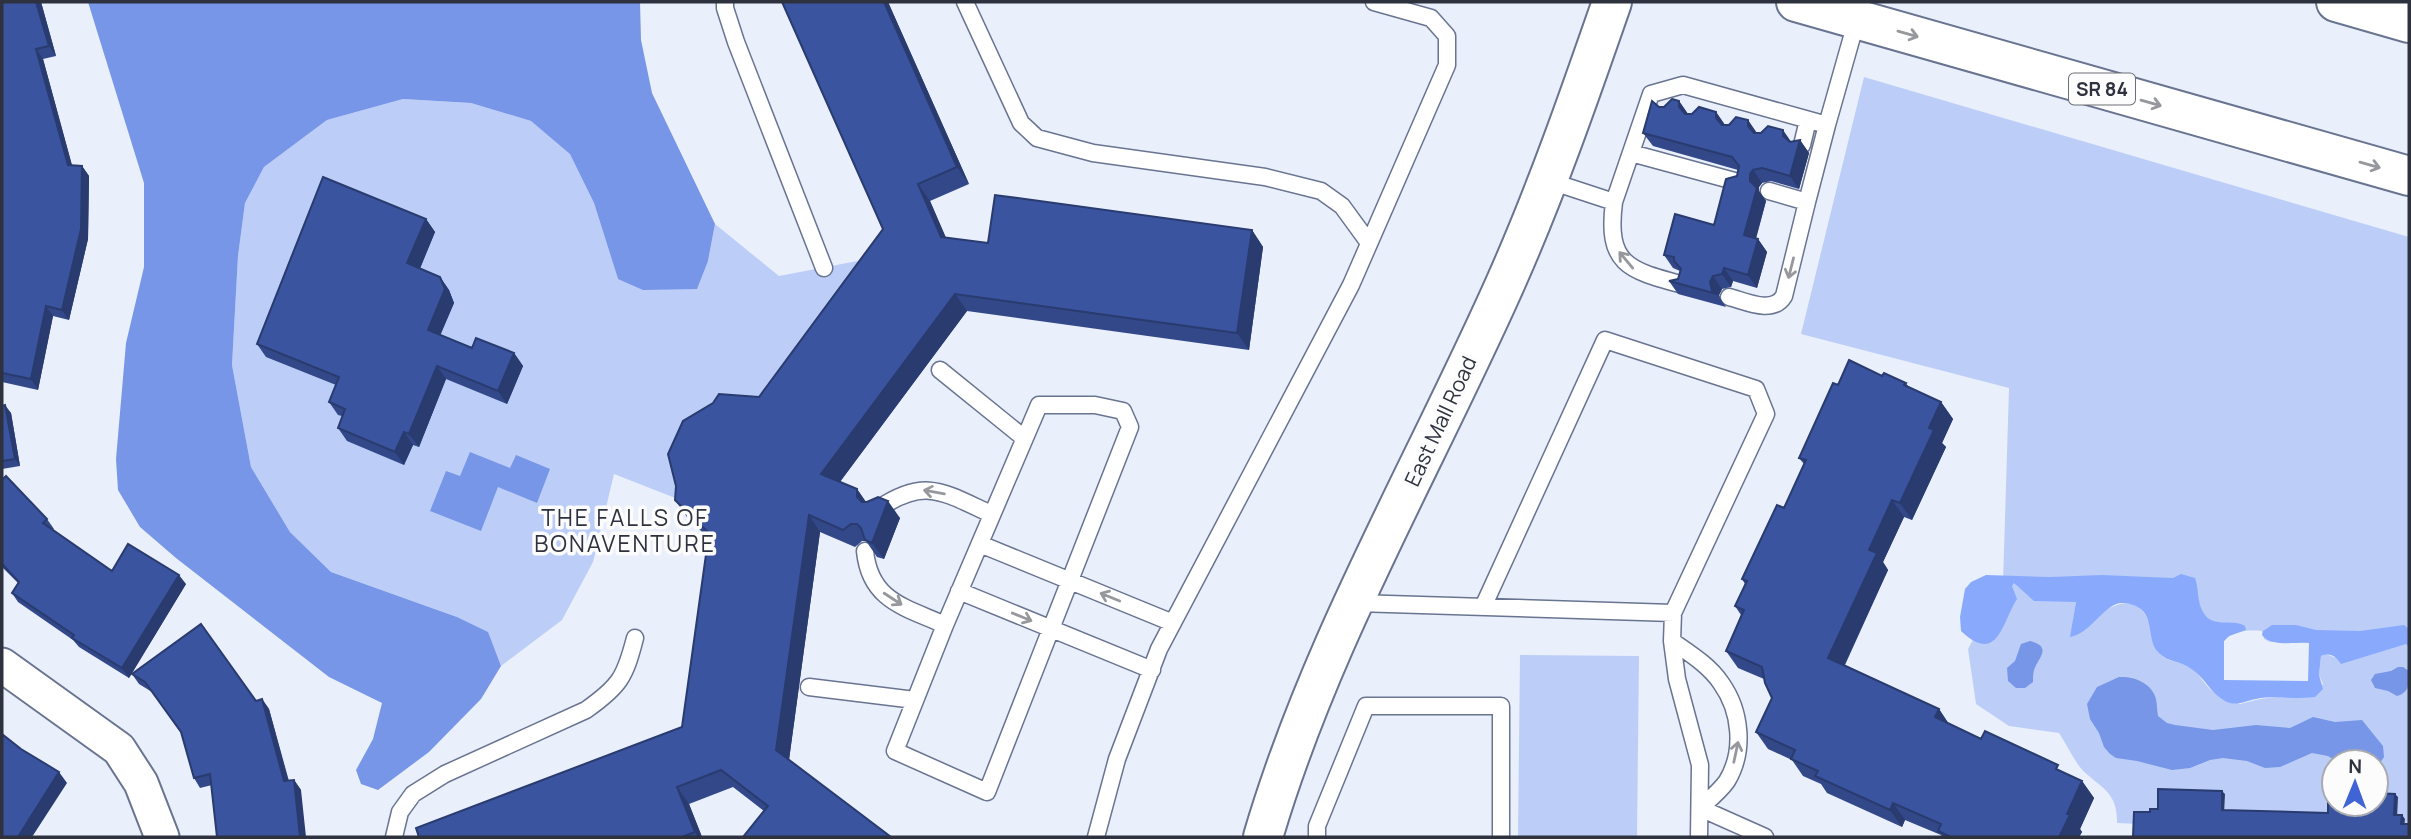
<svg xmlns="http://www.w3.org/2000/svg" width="2411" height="839" font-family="Manrope,sans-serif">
<rect width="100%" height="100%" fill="#eaeffc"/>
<!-- green -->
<path fill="#bccef8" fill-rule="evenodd" d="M1864 77 2409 237V828L2376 797V762H2334V796L2331 817 2224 814V794L2161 813 2139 824 2117 823C2118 788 2096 787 2079 766 2072 756 2066 744 2059 733L2009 726 1976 704 1968 649 2003 583 2009 388 1801 334ZM2182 587 2224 641C2234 630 2249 630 2262 631L2264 639 2270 642 2403 644 2336 658 2326 654 2321 656 2319 675 2323 684 2308 698C2284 695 2263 697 2240 704 2231 700 2219 696 2211 690 2203 683 2198 671 2188 666 2177 661 2164 662 2156 649 2150 640 2152 628 2147 618 2129 582 2090 622 2071 636L2076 602Z
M403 99 471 103 531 121 570 153 594 203 618 279 708 261 715 224 779 276 873 258 688 503 614 474 593 562 562 620 501 666 487 632 457 617 331 572 290 532 251 467 232 365 238 256 245 203 264 167 327 120Z
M1520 655 1639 656 1637 837H1518Z"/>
<!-- forest -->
<path fill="#89aafc" d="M2181 574 2195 578C2199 589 2197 602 2203 612 2212 629 2233 618 2245 626L2246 630 2229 636 2224 641V680L2308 681 2309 643C2294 642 2271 647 2262 635L2263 631 2272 625H2296L2316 630 2360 631 2404 625 2409 629V647L2406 644 2341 664C2336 657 2331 652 2321 656L2319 675 2323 689 2315 697C2296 700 2276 695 2256 699 2245 701 2236 707 2225 701 2210 693 2204 676 2190 668 2179 660 2167 663 2157 651 2145 635 2158 606 2123 603 2105 602 2092 633 2070 637L2076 602 2034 601 2014 583 2012 586 2017 599C2002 622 1998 666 1961 631L1960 617 1965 589 1971 582 1986 575 2050 577 2102 575 2173 578Z"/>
<!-- water -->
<path fill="#7796e7" d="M88 2H640L641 40 652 93 715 224 708 261 697 289 643 290 618 279 594 203 570 154 531 121 471 103 403 99 327 120 264 167 245 203 238 256 232 365 251 467 290 532 331 572 457 617 488 632 501 666 481 699 429 752 378 790 361 784 356 770 373 739 382 703 329 677 176 558 140 527 118 490 116 459 126 343 144 267V183Z
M470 452 510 468 516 455 550 469 537 503 498 487 481 531 430 511 446 471 460 476Z
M2030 641C2053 647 2038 658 2034 670 2033 674 2033 678 2033 682L2025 688H2016L2008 681 2007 668 2015 661 2021 644Z
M2398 667H2403L2409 671C2409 683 2410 692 2397 696L2388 691 2375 688 2371 680 2375 674 2391 671Z
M2119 677C2134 676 2152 683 2156 699 2157 704 2157 710 2158 716L2167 723 2175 725 2213 730 2256 725 2290 728 2313 717 2335 722 2362 720 2383 746 2384 757 2376 769V762H2337L2328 756 2312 753 2280 767 2265 768 2247 761 2223 758 2210 760 2190 768 2172 770 2137 761 2116 758 2110 754 2104 747 2099 733 2090 719 2087 704 2097 687Z"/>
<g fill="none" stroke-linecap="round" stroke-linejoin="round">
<!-- service casing -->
<g stroke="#687490" stroke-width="19">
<path id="service" d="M725 2V8L736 42 824 268
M965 2 1021 123 1037 138 1093 153 1265 177 1321 191 1342 206 1369 243
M1802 145 1808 120
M1631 153 1738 182
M1547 180 1614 202 1651 94 1683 85 1827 125 1857 19
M1769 191 1807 202 1827 125
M1614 202C1606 264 1628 270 1680 284
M1729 297C1745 301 1773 315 1784 296L1807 202
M940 370 1024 438
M1039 405H1095L1123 411 1130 427 987 792 895 751 945 625Z
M878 509C925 477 943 492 991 514
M980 544 1173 623
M865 551C870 601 905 607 945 625
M959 591 1152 670
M1356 603 1673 613
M1483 607 1605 340 1756 389 1766 414 1673 613 1672 641 1677 679 1700 765 1699 837
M1672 641C1689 653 1709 665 1721 683 1741 711 1745 751 1727 781 1720 791 1709 800 1700 808
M809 687 915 700
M1700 808 1765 837
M394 837 400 812 413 794 445 774 586 710C620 686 625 677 635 638
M1096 837 1117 759 1159 649 1351 285 1447 65V36L1431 18 1374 2
M1317 837V826L1366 706H1501V837"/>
</g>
<!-- minor casing -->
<g stroke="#687490" stroke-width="37">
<path id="minor" d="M2 665 119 749 141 783 162 837"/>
</g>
<!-- tertiary casing -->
<g stroke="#687490" stroke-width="42">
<path id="tertiary" d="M1263 837C1320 643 1423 468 1505 284 1546 192 1579 97 1612 2"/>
</g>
<!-- primary casing -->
<g stroke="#687490" stroke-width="42">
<path id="primary" d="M1796 2 2409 176"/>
</g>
<!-- motorway casing -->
<g stroke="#687490" stroke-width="42">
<path id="motorway" d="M2336 2 2409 23"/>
</g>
<!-- service -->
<use href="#service" stroke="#fff" stroke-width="16"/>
<!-- minor -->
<use href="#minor" stroke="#fff" stroke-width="33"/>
<!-- tertiary -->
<use href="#tertiary" stroke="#fff" stroke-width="38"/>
<!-- primary -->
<use href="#primary" stroke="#fff" stroke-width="38"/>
<!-- motorway -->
<use href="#motorway" stroke="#fff" stroke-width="38"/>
</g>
<!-- wall -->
<path fill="#324889" d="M2 2H41L56 56 43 59 72 166H82L89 176 88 239 69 320 53 316 38 390 2 382Z
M782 2H888L969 184 930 201 946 238 988 243 1252 230 1263 247 1249 350 967 311 840 482 857 489 866 502 900 518 884 559 877 557 866 541H862L855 547 820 532 789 760 891 837 764 811 733 787 689 804 702 837H419L682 727 708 538 687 517 675 500 759 397 883 229Z
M1679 101 1688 114 1716 112 1725 125 1748 120 1756 133 1791 142 1800 140 1809 153 1799 189 1771 181 1762 183 1759 187V191L1766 201 1756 239H1758L1767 252 1757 288 1733 281 1731 287 1722 289 1719 295 1720 298 1726 307 1678 294 1669 281 1678 279 1680 271 1673 268 1664 255 1714 225 1737 176 1738 170 1653 146 1643 133 1664 107Z
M426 219 435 232 420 268 440 277 449 290 454 303 440 335 472 348 514 353 523 366 507 404 446 379 419 447 413 445 404 465 347 441 338 428 342 416 338 415 329 402 336 385 266 357 257 344Z
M1882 376 1906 383 1909 388 1941 402 1953 419 1942 443 1946 447 1912 520 1904 517 1883 562 1888 570 1845 665 1939 709 1949 724 1981 739 2082 781 2094 798 2080 829 2082 832 2079 837H1942L1941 835 1905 820 1902 827 1827 793 1821 784 1803 776 1792 760 1768 749 1756 732 1772 698 1764 679 1738 668 1726 651 1741 615 1735 606 1745 584 1742 579 1784 508 1804 464 1799 458 1838 385Z
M2 406 11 413 20 466 2 469Z
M2 480 47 519 54 529 52 530 112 571 186 584 129 678 79 647 73 640 18 602 12 593 18 583 2 567Z
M132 674 256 701 262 699 269 709 289 781 294 780 301 790 212 785 200 788 194 778 181 733 152 692 139 684Z"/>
<!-- shaded-wall -->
<path fill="#293b6f" d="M36 2H41L56 56 49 46Z
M884 2H888L969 184 957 167Z
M36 49 43 59 75 176 68 165Z
M1679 101 1688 114V120L1679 107Z
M1716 112 1725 125V131L1716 118Z
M1748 120 1757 133V139L1748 126Z
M1783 130 1792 143V149L1783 136Z
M1800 140 1809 153 1799 189 1790 176Z
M82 166 89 176 88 239 69 320 62 310Z
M1753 170 1762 183 1759 187V191L1766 201 1753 248 1744 235 1750 174Z
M918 184 930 201 953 254 941 237Z
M426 219 435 232 417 276 407 263Z
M1252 230 1263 247 1249 350 1237 333Z
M1758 239 1767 252 1757 288 1748 275Z
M1724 268 1733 281 1731 287 1722 274Z
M1713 276 1722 289 1719 295 1720 298 1717 294 1712 291 1710 282Z
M440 277 449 290 454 303 437 343 428 330Z
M955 294 967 311 833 491 821 474Z
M46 306 53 316 38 390 31 379Z
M514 353 523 366 507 404 498 391Z
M437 366 446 379 419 447 409 434Z
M1941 402 1953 419 1942 443 1946 447 1912 520 1900 503 1929 428Z
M5 405 11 413 20 466 15 459Z
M404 432 413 445 404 465 395 452Z
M857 489 868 505 869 514 857 497Z
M1892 500 1904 517 1883 562 1888 570 1840 674 1828 658 1869 550Z
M888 501 900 518 884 559 872 543Z
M809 515 820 532 788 767 776 750Z
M179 575 186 584 129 678 122 668Z
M262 699 269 709 291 791 284 781Z
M1939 709 1950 726 1935 717Z
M59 772 67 783 32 837H18Z
M294 780 301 790 306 837H300Z
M2082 781 2094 798 2080 829 2082 832 2079 837H2059L2067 814Z
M677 787 689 804 702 837H698L695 832Z
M2222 791 2225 794 2224 814 2222 810Z
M2395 794 2398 797 2397 818 2394 815Z
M1893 803 1905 820 1902 827 1890 810Z
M2402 815 2405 819 2404 828 2401 824Z"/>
<!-- building -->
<path fill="#3a549f" stroke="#293b6f" stroke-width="2" d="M2 2H36L49 46 36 49 68 165 82 166 81 229 62 310 46 306 31 379 2 373Z
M782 2H884L957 167 918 184 941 237 988 243 995 195 1252 230 1237 333 955 294 821 474 857 489V497L862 502H867L878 497 888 501 872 543 865 540 861 528 857 524H851L843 530 809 515 776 750 891 837H743L768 806 721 770 677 787 695 832 682 837H419L416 828 682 727 709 533 675 500 676 486 668 454 683 421 713 403 719 394 759 397 883 229Z
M1672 99 1679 101V107L1685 114H1692L1699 107 1716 112V118L1722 125H1729L1736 117 1748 120V126L1754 133H1761L1768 126 1783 130V136L1790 142 1800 140 1790 176 1762 168 1753 170 1750 174V181L1757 188 1744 235 1758 239 1748 275 1724 268 1722 274 1713 276 1710 282 1712 291 1717 294 1669 281 1678 279 1681 269 1674 261V257L1664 255 1675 214 1714 225 1726 179 1737 176 1739 166 1732 157 1643 133 1652 101 1659 107H1664Z
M323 177 426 219 407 263 440 277 445 289 428 330 472 348 476 338 514 353 498 391 437 366 409 434 404 432 395 452 338 428 345 409 329 402 339 377 257 344Z
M1849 360 1882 376 1884 373 1906 383 1904 385 1941 402 1929 428 1934 430 1900 503 1892 500 1869 550 1877 553 1828 658 1939 709 1935 717 1981 739 1985 731 2058 765 2056 769 2082 781 2067 814 2070 815 2059 837H1951L1938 831 1941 824 1893 803 1890 810 1815 776 1818 771 1791 759 1795 750 1756 732 1772 698 1765 683 1762 667 1726 651 1744 610 1735 606 1747 581 1742 579 1777 505 1784 508 1806 460 1799 458 1833 383 1838 385Z
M5 405 15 459 2 461V406Z
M6 476 47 519 43 523 112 571 128 544 179 575 122 668 72 638 74 635 12 593 19 582 2 564V480Z
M201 624 256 701 262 699 284 781 294 780 300 837H217L210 774 194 778 181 732 145 682 132 674Z
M2 734 21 749 59 772 18 837H2Z
M2158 789 2222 791V810L2328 813V792L2334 793V804H2376V793L2395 794 2394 815H2402L2401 824H2409V837H2133L2134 812H2150V809H2158Z"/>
<!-- one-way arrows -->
<defs><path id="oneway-shaft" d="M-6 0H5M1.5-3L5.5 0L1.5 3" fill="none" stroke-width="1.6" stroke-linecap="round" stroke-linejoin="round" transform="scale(1.75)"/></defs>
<g stroke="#96989e">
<use href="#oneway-shaft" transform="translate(1908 34) rotate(16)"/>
<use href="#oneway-shaft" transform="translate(2151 103) rotate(16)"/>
<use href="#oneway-shaft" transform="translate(2370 165) rotate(16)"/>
<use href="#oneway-shaft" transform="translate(1626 260) rotate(-130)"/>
<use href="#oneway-shaft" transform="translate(1791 268) rotate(104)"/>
<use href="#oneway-shaft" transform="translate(934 492) rotate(-170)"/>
<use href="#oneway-shaft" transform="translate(1110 597) rotate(-158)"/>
<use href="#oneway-shaft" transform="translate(893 599) rotate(33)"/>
<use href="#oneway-shaft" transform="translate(1022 617) rotate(22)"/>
<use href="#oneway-shaft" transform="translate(1736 752) rotate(-78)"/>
</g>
<g text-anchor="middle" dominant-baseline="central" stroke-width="7" stroke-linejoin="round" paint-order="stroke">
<!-- shield labels -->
<rect fill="#fcfcfc" stroke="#6b6f77" stroke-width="2" x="2069" y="73.5" width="66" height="31" rx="5"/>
<g font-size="19" font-weight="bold" fill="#2d323e">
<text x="2102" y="89">SR 84</text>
</g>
<!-- street labels -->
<g font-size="21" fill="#2d323e" stroke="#fcfcfc">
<text transform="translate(1440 421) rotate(-65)">East Mall Road</text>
</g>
<!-- neighbourhood labels -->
<g font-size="23" letter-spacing="2" fill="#2d323e" stroke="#fcfcfc">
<text x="625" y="517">THE FALLS OF<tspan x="625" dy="26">BONAVENTURE</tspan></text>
</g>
</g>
<!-- border -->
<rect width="2411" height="839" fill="none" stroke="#2d323e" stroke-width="7"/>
<!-- north arrow -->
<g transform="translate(2355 783) rotate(1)"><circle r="33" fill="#fcfcfc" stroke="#a9abb0" stroke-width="2"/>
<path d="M0-5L12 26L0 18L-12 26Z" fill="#4064d6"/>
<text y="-10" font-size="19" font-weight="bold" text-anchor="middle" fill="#2d323e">N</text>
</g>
</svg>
